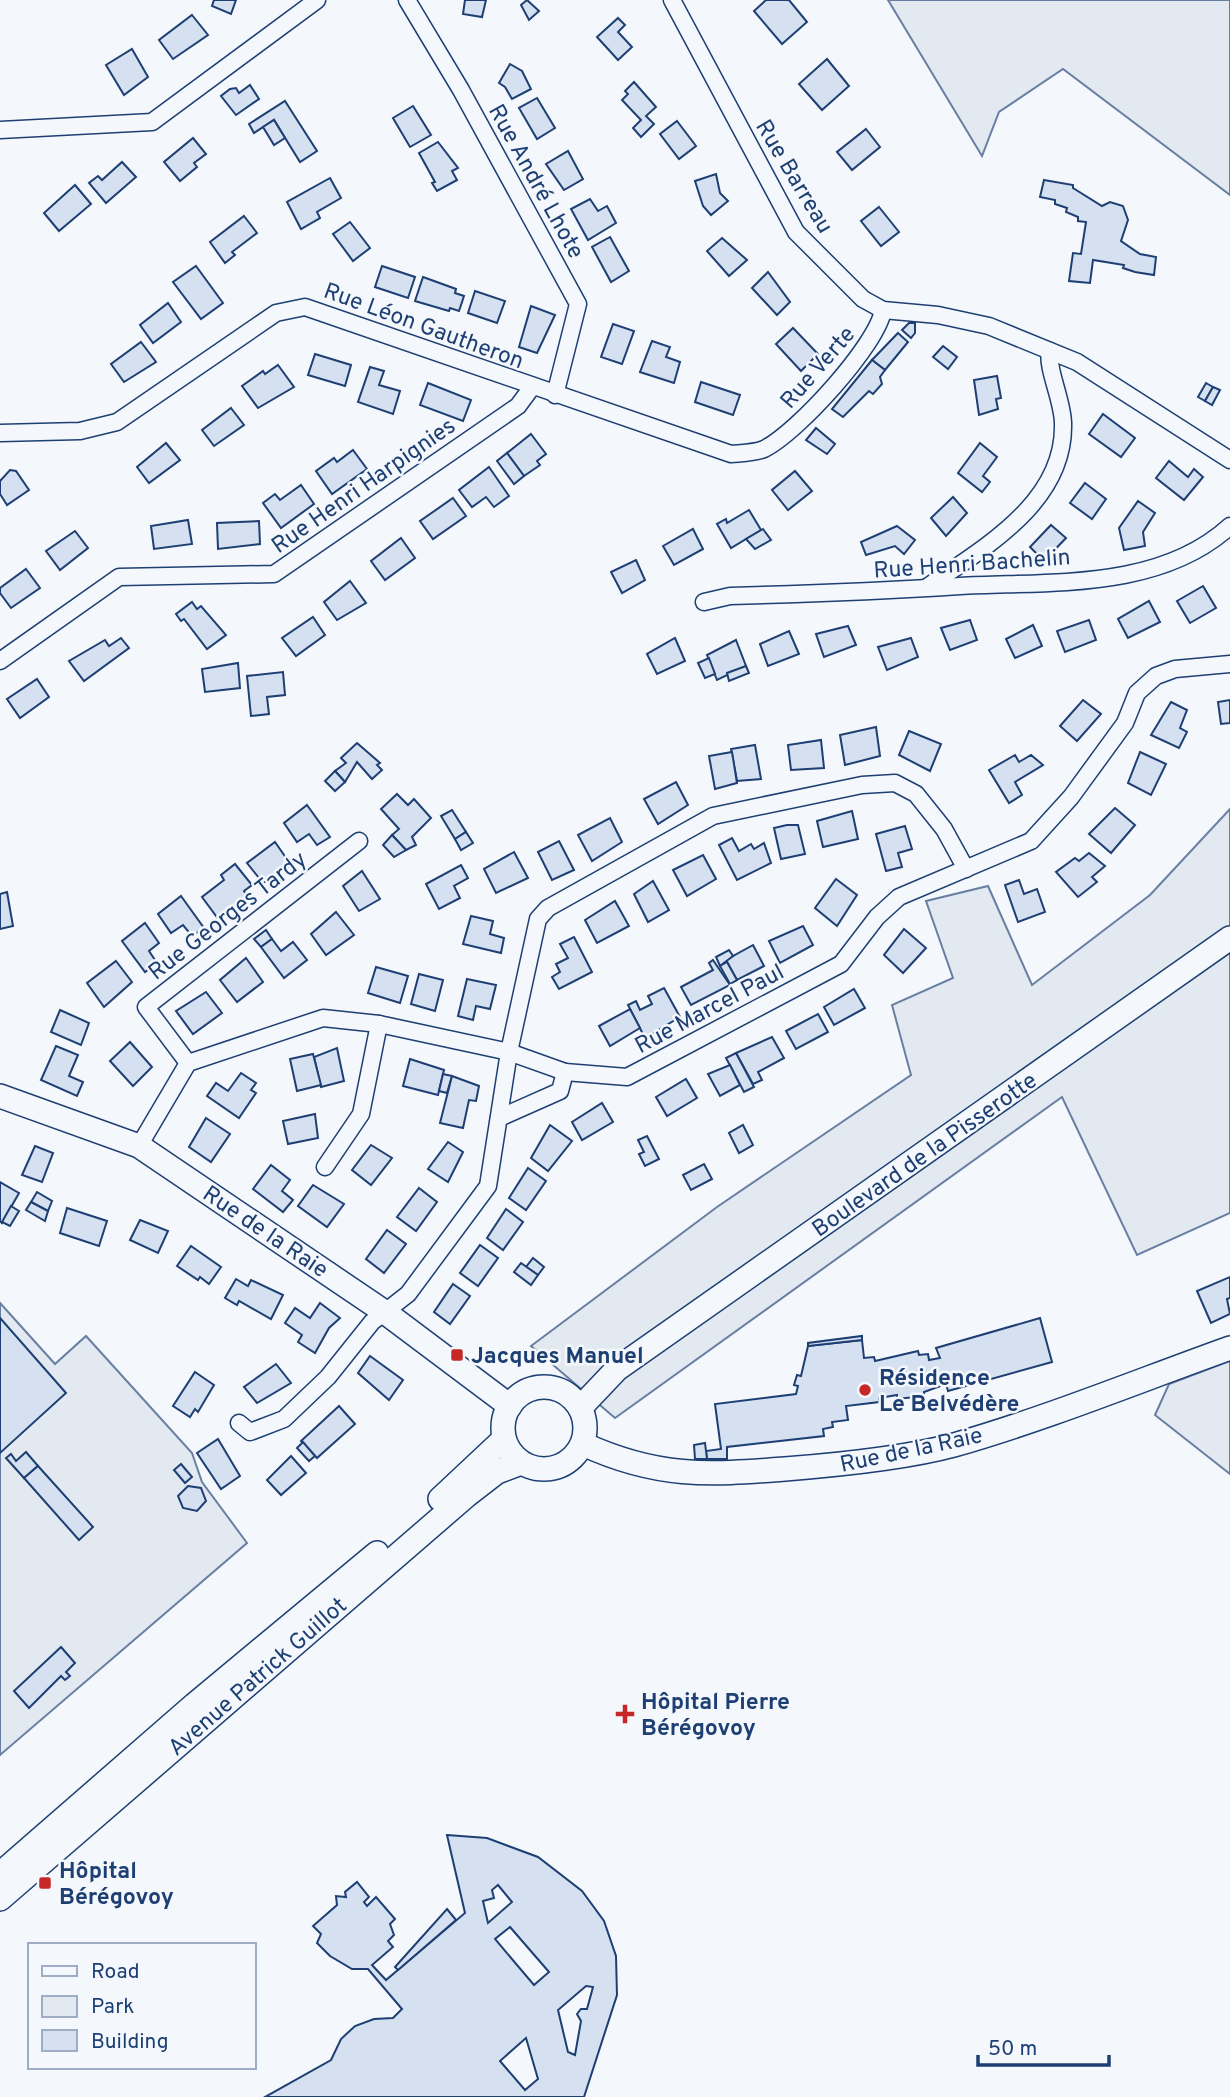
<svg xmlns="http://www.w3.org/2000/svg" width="1230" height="2097" font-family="Overpass,sans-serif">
<rect width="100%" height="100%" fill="#f4f7fb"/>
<g fill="#e3e9f0" stroke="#687fa3" stroke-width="2">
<path d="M888,0H1230V195L1063,69L999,112L982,156Z"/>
<path d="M1230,809V1213L1137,1255L1062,1097L615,1418L531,1346L717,1207L911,1075L892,1005L953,978L926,901L988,886L1032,985L1150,895Z"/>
<path d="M0,1303L55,1364L86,1336L192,1453L202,1482L247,1543L0,1755Z"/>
<path d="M1230,1361V1474L1155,1415L1169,1384Z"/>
</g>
<g fill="#d5e0f0" stroke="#1d3f73" stroke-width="2" fill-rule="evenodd">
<path d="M214,0H236L231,14L212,6Z"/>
<path d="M465,0H486L482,17L463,14Z"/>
<path d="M527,0L539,11L529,20L521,5Z"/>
<path d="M766,0H789L807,22L782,44L754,11Z"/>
<path d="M192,15L208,35L173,59L159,40Z"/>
<path d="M618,18L625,25L618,32L632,47L618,60L597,37Z"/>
<path d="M132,49L148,77L124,95L106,65Z"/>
<path d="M827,59L849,86L822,110L799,84Z"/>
<path d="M510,64L522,71L531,89L512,99L505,87L499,83Z"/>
<path d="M634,82L656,107L646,116L654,124L641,137L633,128L641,120L622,100L628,94L625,91Z"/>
<path d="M250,85L259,99L236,115L221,96L230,89L236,88L239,93Z"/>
<path d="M537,98L555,128L537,139L519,108Z"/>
<path d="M285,101L317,151L300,162L274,120L254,133L249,124Z"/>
<path d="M413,106L431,135L410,147L393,118Z"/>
<path d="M274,120L285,138L274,145L263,127Z"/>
<path d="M677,121L696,146L679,159L660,134Z"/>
<path d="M866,129L880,147L852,170L837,152Z"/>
<path d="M193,138L206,154L194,163L197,167L180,181L164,162Z"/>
<path d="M438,142L458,168L452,171L457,180L437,191L432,183L435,182L419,153Z"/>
<path d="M568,151L583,179L564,190L546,164Z"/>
<path d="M122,162L136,177L106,203L89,183L98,176L102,180Z"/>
<path d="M716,174L720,193L728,201L711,215L703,206L695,181Z"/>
<path d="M330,178L341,198L317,212L320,218L301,229L287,202Z"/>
<path d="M1044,180L1073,185V188L1102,206L1110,202L1123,206L1128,220L1121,241L1140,254L1156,257L1154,275L1135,272L1123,268L1124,265L1093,260L1090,283L1069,281L1073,253L1081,254L1086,222L1078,221V217L1066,212L1067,208L1055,204V200L1040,197Z"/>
<path d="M75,185L91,204L59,231L44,213Z"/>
<path d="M590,199L598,211L607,206L616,223L588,240L571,209Z"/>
<path d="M879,207L899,232L881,246L861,221Z"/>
<path d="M244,216L257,233L232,252L235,255L225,263L210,242Z"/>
<path d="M350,222L370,248L353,261L333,234Z"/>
<path d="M610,237L629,271L611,282L592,247Z"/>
<path d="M722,238L747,260L729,276L707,251Z"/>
<path d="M196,266L223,303L201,319L173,282Z"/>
<path d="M382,266L415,277L408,298L375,287Z"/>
<path d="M768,272L790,302L777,315L752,288Z"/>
<path d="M423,277L456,289L455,293L464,296L459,311L450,308L449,311L415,301Z"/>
<path d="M475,291L505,301L497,323L468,313Z"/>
<path d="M168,303L181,322L153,343L140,325Z"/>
<path d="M531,306L555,315L537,353L519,347Z"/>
<path d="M909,323H915V333L911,338L902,330Z"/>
<path d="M613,324L634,331L622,364L601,357Z"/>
<path d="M793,328L818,354L801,371L776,344Z"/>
<path d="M898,333L908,342L885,370L872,360Z"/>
<path d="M652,341L670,347L666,357L680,362L674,383L640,372Z"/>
<path d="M141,342L156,362L124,382L111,364Z"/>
<path d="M943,346L957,357L948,369L933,357Z"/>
<path d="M315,354L351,365L345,386L308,375Z"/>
<path d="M872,360L885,370L880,377L882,384L873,394L869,391L843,417L832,409Z"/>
<path d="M278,365L294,387L258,408L242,386L263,371L265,374Z"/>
<path d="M370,367L384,371L379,385L400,391L393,414L358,402Z"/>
<path d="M997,376L1001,398L996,399L998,409L979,415L974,380Z"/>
<path d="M701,382L740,395L733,415L695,402Z"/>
<path d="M428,383L471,400L463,421L420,405Z"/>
<path d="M1206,383L1213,387L1205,401L1198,397Z"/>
<path d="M1213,387L1220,390L1212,405L1205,401Z"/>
<path d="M231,408L244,425L214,446L202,430Z"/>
<path d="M1103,414L1135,438L1121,457L1089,434Z"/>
<path d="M816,428L835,444L827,454L806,440Z"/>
<path d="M531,434L546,454L537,461L540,465L524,476L507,453Z"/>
<path d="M166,443L180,460L149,483L137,467Z"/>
<path d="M980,443L997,457L983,476L990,482L982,492L958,473Z"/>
<path d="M353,450L367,469L332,494L316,471L334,458L337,462Z"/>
<path d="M507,453L524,476L514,484L497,461Z"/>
<path d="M1169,461L1188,477L1194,469L1203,477L1184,500L1156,478Z"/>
<path d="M489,467L509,496L494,507L486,497L472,507L459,490Z"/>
<path d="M10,470L16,471L29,490L7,505L0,494V481Z"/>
<path d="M795,471L812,491L788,510L772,490Z"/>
<path d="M1085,483L1106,499L1092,519L1070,503Z"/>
<path d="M301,485L314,504L281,528L263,503L275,494L280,500Z"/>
<path d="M953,497L967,513L946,536L931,518Z"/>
<path d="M453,498L466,516L433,539L420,521Z"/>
<path d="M1138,501L1155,513L1143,532L1145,546L1124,550L1119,528Z"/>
<path d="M749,510L761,530L731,548L717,524L726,519L727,523Z"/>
<path d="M188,520L192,544L154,549L151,526Z"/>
<path d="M259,521L260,544L218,549L217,523Z"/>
<path d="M1051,525L1066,538L1044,561L1030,547Z"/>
<path d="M897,526L915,540L904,554L895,546L866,555L861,542Z"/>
<path d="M693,529L703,549L674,565L663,546Z"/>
<path d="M763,529L771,540L755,549L746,539Z"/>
<path d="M75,531L88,548L60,570L46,551Z"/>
<path d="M401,538L415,558L385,580L371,561Z"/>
<path d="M636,560L645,580L622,593L611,572Z"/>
<path d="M26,569L40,588L11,608L0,593V588Z"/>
<path d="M350,581L366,603L337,620L324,602Z"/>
<path d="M1203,586L1216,608L1190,623L1177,601Z"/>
<path d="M1149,601L1160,622L1128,638L1118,619Z"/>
<path d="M192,602L197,609L201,606L226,635L207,649L184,619L181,621L176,614Z"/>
<path d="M313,617L325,635L296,656L282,638Z"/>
<path d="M970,620L977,640L950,650L941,628Z"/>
<path d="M1089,620L1096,640L1065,652L1057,631Z"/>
<path d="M1033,625L1042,646L1015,658L1006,639Z"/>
<path d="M848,626L856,645L824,657L816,634Z"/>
<path d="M789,631L799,654L768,666L760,644Z"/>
<path d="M121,638L129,648L84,681L69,661L105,640L109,646Z"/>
<path d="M675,638L685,661L657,674L647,654Z"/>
<path d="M911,638L918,657L887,670L878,647Z"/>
<path d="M736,640L746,666L717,680L707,655Z"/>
<path d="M709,658L715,674L705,678L698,663Z"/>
<path d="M238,663L240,688L205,692L202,669Z"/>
<path d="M746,666L749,673L729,681L727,673Z"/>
<path d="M283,672L285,695L267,697L269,714L251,716L247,676Z"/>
<path d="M37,679L49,697L20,718L7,699Z"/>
<path d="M1083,700L1101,714L1077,741L1060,726Z"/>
<path d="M1230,700V723L1221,724L1218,702Z"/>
<path d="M1171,702L1187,710L1180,728L1187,732L1179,748L1151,735Z"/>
<path d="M876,727L880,756L845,765L840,735Z"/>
<path d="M909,731L941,744L930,771L899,755Z"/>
<path d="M821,740L824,768L791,770L788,745Z"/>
<path d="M357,743L380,763L377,765L382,770L372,779L357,762L345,782L335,771L346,763L341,758Z"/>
<path d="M755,745L761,779L737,781L731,749Z"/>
<path d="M732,752L737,783L715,789L709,756Z"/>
<path d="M1140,752L1166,764L1151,795L1128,783Z"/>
<path d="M1015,755L1019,762L1031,755L1043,765L1015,782L1022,795L1009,803L989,770Z"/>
<path d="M335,771L345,782L335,791L325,781Z"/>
<path d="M676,782L688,805L658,824L644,799Z"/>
<path d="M397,794L408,805L414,799L431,818L412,837L416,845L406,850L392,835L399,829L381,809Z"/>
<path d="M307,805L330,837L317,845L309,834L297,842L284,823Z"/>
<path d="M1115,808L1135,825L1111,853L1089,834Z"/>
<path d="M452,810L466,832L455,839L441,816Z"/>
<path d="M852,811L858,839L823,847L817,821Z"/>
<path d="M610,818L622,842L592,861L578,835Z"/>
<path d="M787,825H798L805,854L781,859L774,828Z"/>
<path d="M905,826L912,849L898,853L902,867L886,871L876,834Z"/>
<path d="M466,832L473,843L461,850L455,839Z"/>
<path d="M392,835L406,850L394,857L383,845Z"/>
<path d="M732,838L739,851L751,844L754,849L764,843L771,863L737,880L719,845Z"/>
<path d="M559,841L574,870L552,880L538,852Z"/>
<path d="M275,842L291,865L263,883L247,863Z"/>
<path d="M514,852L528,878L496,893L484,869Z"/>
<path d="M1089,853L1105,866L1092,877L1097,882L1078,897L1056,872L1075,858L1079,861Z"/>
<path d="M703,855L716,879L687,896L673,870Z"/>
<path d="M235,864L252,885L244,891L247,896L219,920L202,897L224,880L221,875Z"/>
<path d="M461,865L468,878L454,886L460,898L439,909L426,884Z"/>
<path d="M362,871L380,899L359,911L343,886Z"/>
<path d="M836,879L857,895L837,926L815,908Z"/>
<path d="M1019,880L1024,894L1037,889L1045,912L1018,922L1005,885Z"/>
<path d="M653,881L669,910L648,922L634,894Z"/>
<path d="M7,892L13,926L0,929V894Z"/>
<path d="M181,896L204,928L192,936L183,925L171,933L158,914Z"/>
<path d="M615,901L629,926L597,943L585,920Z"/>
<path d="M336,912L354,935L326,955L311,934Z"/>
<path d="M471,916L493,921L490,934L504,938L501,953L463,944Z"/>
<path d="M145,923L159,943L149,951L157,963L145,972L122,941Z"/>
<path d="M803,926L813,945L780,963L769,941Z"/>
<path d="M904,929L926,948L903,973L884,955Z"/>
<path d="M266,930L272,939L261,947L254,939Z"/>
<path d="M574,937L592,972L559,989L552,977L560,972L556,964L568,958L560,944Z"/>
<path d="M272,939L281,951L293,942L307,960L284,978L261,947Z"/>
<path d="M753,945L764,966L737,980L726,960Z"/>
<path d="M729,950L733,956L720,966L716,957Z"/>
<path d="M246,958L263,982L237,1002L220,980Z"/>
<path d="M713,960L730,985L691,1005L681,987L713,970L709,963Z"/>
<path d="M116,961L132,982L104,1007L87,983Z"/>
<path d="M727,962L737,980L730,984L720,966Z"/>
<path d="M376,967L408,976L400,1003L368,993Z"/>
<path d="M419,974L443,980L435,1011L411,1004Z"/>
<path d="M467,979L496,985L490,1009L476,1006L473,1020L458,1016Z"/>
<path d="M664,988L680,1017L645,1038L628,1005L636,1001L640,1010L652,1004L648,996Z"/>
<path d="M854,989L865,1008L834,1025L824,1007Z"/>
<path d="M206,992L222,1013L193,1034L176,1011Z"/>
<path d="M630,1009L640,1028L610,1046L599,1026Z"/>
<path d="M60,1010L89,1023L81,1045L51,1032Z"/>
<path d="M818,1014L828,1032L796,1049L786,1031Z"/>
<path d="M772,1037L784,1058L758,1072L762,1080L753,1084L736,1053Z"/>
<path d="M130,1042L152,1067L133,1086L110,1061Z"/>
<path d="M56,1046L78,1055L69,1076L83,1082L77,1096L41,1080Z"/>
<path d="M337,1048L344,1081L321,1087L314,1057Z"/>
<path d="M736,1053L754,1087L744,1092L726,1058Z"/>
<path d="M313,1054L321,1085L297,1091L290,1059Z"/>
<path d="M410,1059L444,1070L438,1095L403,1086Z"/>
<path d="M730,1065L740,1085L720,1096L708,1074Z"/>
<path d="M241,1073L256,1083L251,1090L256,1093L239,1118L207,1096L216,1083L228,1091Z"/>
<path d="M443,1074L452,1076L447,1093L439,1091Z"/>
<path d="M452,1076L479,1086L476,1101L469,1100L463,1128L440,1123Z"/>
<path d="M686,1079L697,1098L667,1116L656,1097Z"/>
<path d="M602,1103L613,1122L582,1140L572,1122Z"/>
<path d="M315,1114L318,1138L288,1144L283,1121Z"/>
<path d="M206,1118L230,1134L211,1162L189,1147Z"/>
<path d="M550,1125L572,1141L548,1171L531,1158Z"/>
<path d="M743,1125L753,1145L739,1153L729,1133Z"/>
<path d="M647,1136L659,1159L645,1166L639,1154L644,1152L638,1140Z"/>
<path d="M448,1142L463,1152L448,1182L428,1169Z"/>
<path d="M371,1145L392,1158L371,1185L352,1170Z"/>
<path d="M35,1146L53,1153L42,1182L22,1175Z"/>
<path d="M704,1164L712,1179L691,1190L683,1175Z"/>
<path d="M271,1165L290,1180L282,1191L293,1200L283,1212L253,1189Z"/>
<path d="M528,1168L546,1181L526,1210L509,1198Z"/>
<path d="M0,1182L19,1193L2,1223L0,1221Z"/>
<path d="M313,1185L344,1204L327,1227L298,1206Z"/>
<path d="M419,1188L437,1202L416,1231L397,1217Z"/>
<path d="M37,1192L52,1201L48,1211L31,1202Z"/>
<path d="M31,1202L48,1211L45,1221L26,1210Z"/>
<path d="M11,1206L19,1211L10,1226L2,1222Z"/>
<path d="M67,1208L107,1221L99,1246L60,1233Z"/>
<path d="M506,1209L523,1222L503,1250L487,1238Z"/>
<path d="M140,1220L168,1231L158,1253L130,1240Z"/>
<path d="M387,1230L406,1244L384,1273L366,1259Z"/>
<path d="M480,1245L498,1258L478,1286L460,1273Z"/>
<path d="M191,1246L221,1267L209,1284L200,1277L198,1280L177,1266Z"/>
<path d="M533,1258L544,1267L538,1275L526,1267Z"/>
<path d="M521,1263L538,1275L531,1285L514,1272Z"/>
<path d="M1230,1277V1298L1227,1299L1230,1314L1211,1323L1197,1291Z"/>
<path d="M236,1279L248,1286L251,1280L283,1295L271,1319L239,1301L237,1305L225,1298Z"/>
<path d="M453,1284L470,1296L450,1324L434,1312Z"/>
<path d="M320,1303L340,1318L329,1328L315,1353L298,1342L302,1335L285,1323L295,1308L310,1318Z"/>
<path d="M0,1318L66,1393L0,1453Z"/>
<path d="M1040,1318L1052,1362L948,1391L946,1384L924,1392V1396L897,1399V1395L879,1398V1402L846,1406L848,1420L832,1422L833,1427L823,1429L824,1436L727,1447V1459H707L706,1451L721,1449L715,1404L796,1394L798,1386L794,1385L797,1375L801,1376L808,1346L862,1340L864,1358L874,1357L875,1361L918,1351L919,1355L928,1354L929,1360L940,1358L936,1348Z"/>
<path d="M862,1336V1340L808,1346V1343Z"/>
<path d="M370,1356L403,1380L389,1400L358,1373Z"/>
<path d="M276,1364L291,1383L257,1403L244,1387Z"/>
<path d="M195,1372L214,1385L198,1412L195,1409L190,1417L173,1406Z"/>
<path d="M339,1406L355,1424L317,1458L301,1441Z"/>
<path d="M218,1439L240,1476L221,1489L197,1453Z"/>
<path d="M303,1442L315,1456L309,1461L297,1448Z"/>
<path d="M705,1443L707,1459H695L694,1445Z"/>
<path d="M26,1452L38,1466L24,1478L6,1458L11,1454L16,1461Z"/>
<path d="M291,1456L306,1473L281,1495L267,1480Z"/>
<path d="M181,1464L192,1477L185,1483L174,1470Z"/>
<path d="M38,1466L93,1527L79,1540L24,1478Z"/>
<path d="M188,1486L201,1488L206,1501L197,1511L183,1508L178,1496Z"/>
<path d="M61,1647L75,1663L66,1672L70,1676L65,1680L61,1676L29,1708L14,1691Z"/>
<path d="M447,1835L487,1838L538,1857L582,1891L604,1921L616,1956L617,1995L584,2097H265L331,2060L341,2039L355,2026L374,2019L393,2018L402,2009L368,1969H352L330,1956L317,1943L321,1934L313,1926L337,1905L336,1896L346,1897L345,1892L357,1882L369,1897L364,1902L367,1906L376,1897L395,1919L390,1924L394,1935L388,1941L393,1947L372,1965L386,1980L465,1913ZM498,1885L512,1902L488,1923L483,1901L494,1898L492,1890ZM510,1927L549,1972L534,1985L495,1939ZM586,1986L593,1987L587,2009H581L577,2014L581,2021L575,2055L568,2052L558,2010ZM526,2038L538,2079L525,2090L500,2061Z"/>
<path d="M447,1909L456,1920L398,1970L395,1967Z"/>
</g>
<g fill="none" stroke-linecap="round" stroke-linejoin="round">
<defs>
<g id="street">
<path d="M407,0L461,90L578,304L555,395"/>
<path d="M672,0L796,232L863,299L883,310L938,315L989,326L1077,362L1230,460"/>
<path d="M0,130L152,122L317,0"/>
<path d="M0,433L80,431L117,422L276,313L305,307L731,454C741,453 755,453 764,449C797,433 878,344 883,310"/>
<path d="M927,587C983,548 1065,503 1063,424C1063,400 1046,368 1050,351"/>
<path d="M704,602L730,596C807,594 883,591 960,586C1050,581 1159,591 1230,526"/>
<path d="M0,661L119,577L274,574L518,406L532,387"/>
<path d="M188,1063L146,1007L359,841"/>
<path d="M499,1118L560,1091L565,1072"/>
<path d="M139,1146L188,1063L323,1018L379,1024L509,1052L565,1072L627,1077L841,964L877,917L899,897L1031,841L1071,797L1125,723L1137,693L1156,676L1175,669L1230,664"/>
<path d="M325,1167L361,1114L379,1024"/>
<path d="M239,1423L250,1432L284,1419L328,1377L372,1322L408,1294L488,1186L509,1052L538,919L548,908L713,816L862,785L895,783L916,794L944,829L966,869"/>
</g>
<g id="secondary">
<path d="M0,1096L139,1146L386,1313L510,1406"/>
<circle cx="544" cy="1428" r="41"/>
<path d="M580,1408L617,1369L1230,938"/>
<path d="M583,1444C657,1478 707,1475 785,1469C836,1465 906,1458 954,1445C1048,1418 1138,1381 1230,1348"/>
<path d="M440,1499L504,1439"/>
<path d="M0,1874L194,1705L377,1553"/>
<path d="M0,1899L466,1496L497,1472L521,1463"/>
</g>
</defs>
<use href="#street" stroke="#1d3f73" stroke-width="19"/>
<use href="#secondary" stroke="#1d3f73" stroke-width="26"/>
<use href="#street" stroke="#f4f7fb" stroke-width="16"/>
<use href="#secondary" stroke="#f4f7fb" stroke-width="23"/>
</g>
<g fill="#c62828" stroke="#f4f7fb" stroke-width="2.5">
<rect x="450" y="1348" width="14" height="14" rx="3.5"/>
<circle cx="865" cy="1390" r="7"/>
<path d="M621.5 1703.5h7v7h7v7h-7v7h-7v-7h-7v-7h7z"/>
<rect x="38" y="1876" width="14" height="14" rx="3.5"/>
</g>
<g text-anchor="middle" stroke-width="5" stroke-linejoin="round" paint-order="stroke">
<g font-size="23" fill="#1d3f73" stroke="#f4f7fb">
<text transform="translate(795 176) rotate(59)" y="8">Rue Barreau</text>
<text transform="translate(537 181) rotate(61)" y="8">Rue André Lhote</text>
<text transform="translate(424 325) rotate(20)" y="8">Rue Léon Gautheron</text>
<text transform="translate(817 367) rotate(-49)" y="8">Rue Verte</text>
<text transform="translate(363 485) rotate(-35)" y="8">Rue Henri Harpignies</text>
<text transform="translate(972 563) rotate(-4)" y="8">Rue Henri Bachelin</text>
<text transform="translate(227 915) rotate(-38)" y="8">Rue Georges Tardy</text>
<text transform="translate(709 1008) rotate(-28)" y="8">Rue Marcel Paul</text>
<text transform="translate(924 1154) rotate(-35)" y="8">Boulevard de la Pisserotte</text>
<text transform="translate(266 1231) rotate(34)" y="8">Rue de la Raie</text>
<text transform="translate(911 1449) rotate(-12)" y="8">Rue de la Raie</text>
<text transform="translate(257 1676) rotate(-41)" y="8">Avenue Patrick Guillot</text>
</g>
<g font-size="23" font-weight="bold" fill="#1d3f73" stroke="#f4f7fb" text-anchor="start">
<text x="471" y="1363">Jacques Manuel</text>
<text x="879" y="1385">Résidence<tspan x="879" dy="26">Le Belvédère</tspan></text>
<text x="641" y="1709">Hôpital Pierre<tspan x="641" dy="26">Bérégovoy</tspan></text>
<text x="59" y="1878">Hôpital<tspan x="59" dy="26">Bérégovoy</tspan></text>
</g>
</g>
<rect x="28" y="1943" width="228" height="126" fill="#f4f7fb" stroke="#9eadc5" stroke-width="2"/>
<rect x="42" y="1966" width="35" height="10" fill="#f4f7fb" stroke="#9eadc5" stroke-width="2"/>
<text x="91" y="1978" font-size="21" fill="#1d3f73">Road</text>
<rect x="42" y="1996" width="35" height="21" fill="#e3e9f0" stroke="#9eadc5" stroke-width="2"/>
<text x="91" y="2013" font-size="21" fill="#1d3f73">Park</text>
<rect x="42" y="2030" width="35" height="21" fill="#d5e0f0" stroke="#9eadc5" stroke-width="2"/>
<text x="91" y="2048" font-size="21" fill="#1d3f73">Building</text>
<path d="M978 2055v10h131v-10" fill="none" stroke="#1d3f73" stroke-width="3.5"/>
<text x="988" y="2055" font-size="21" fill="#1d3f73" stroke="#f4f7fb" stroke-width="5" paint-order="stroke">50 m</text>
</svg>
